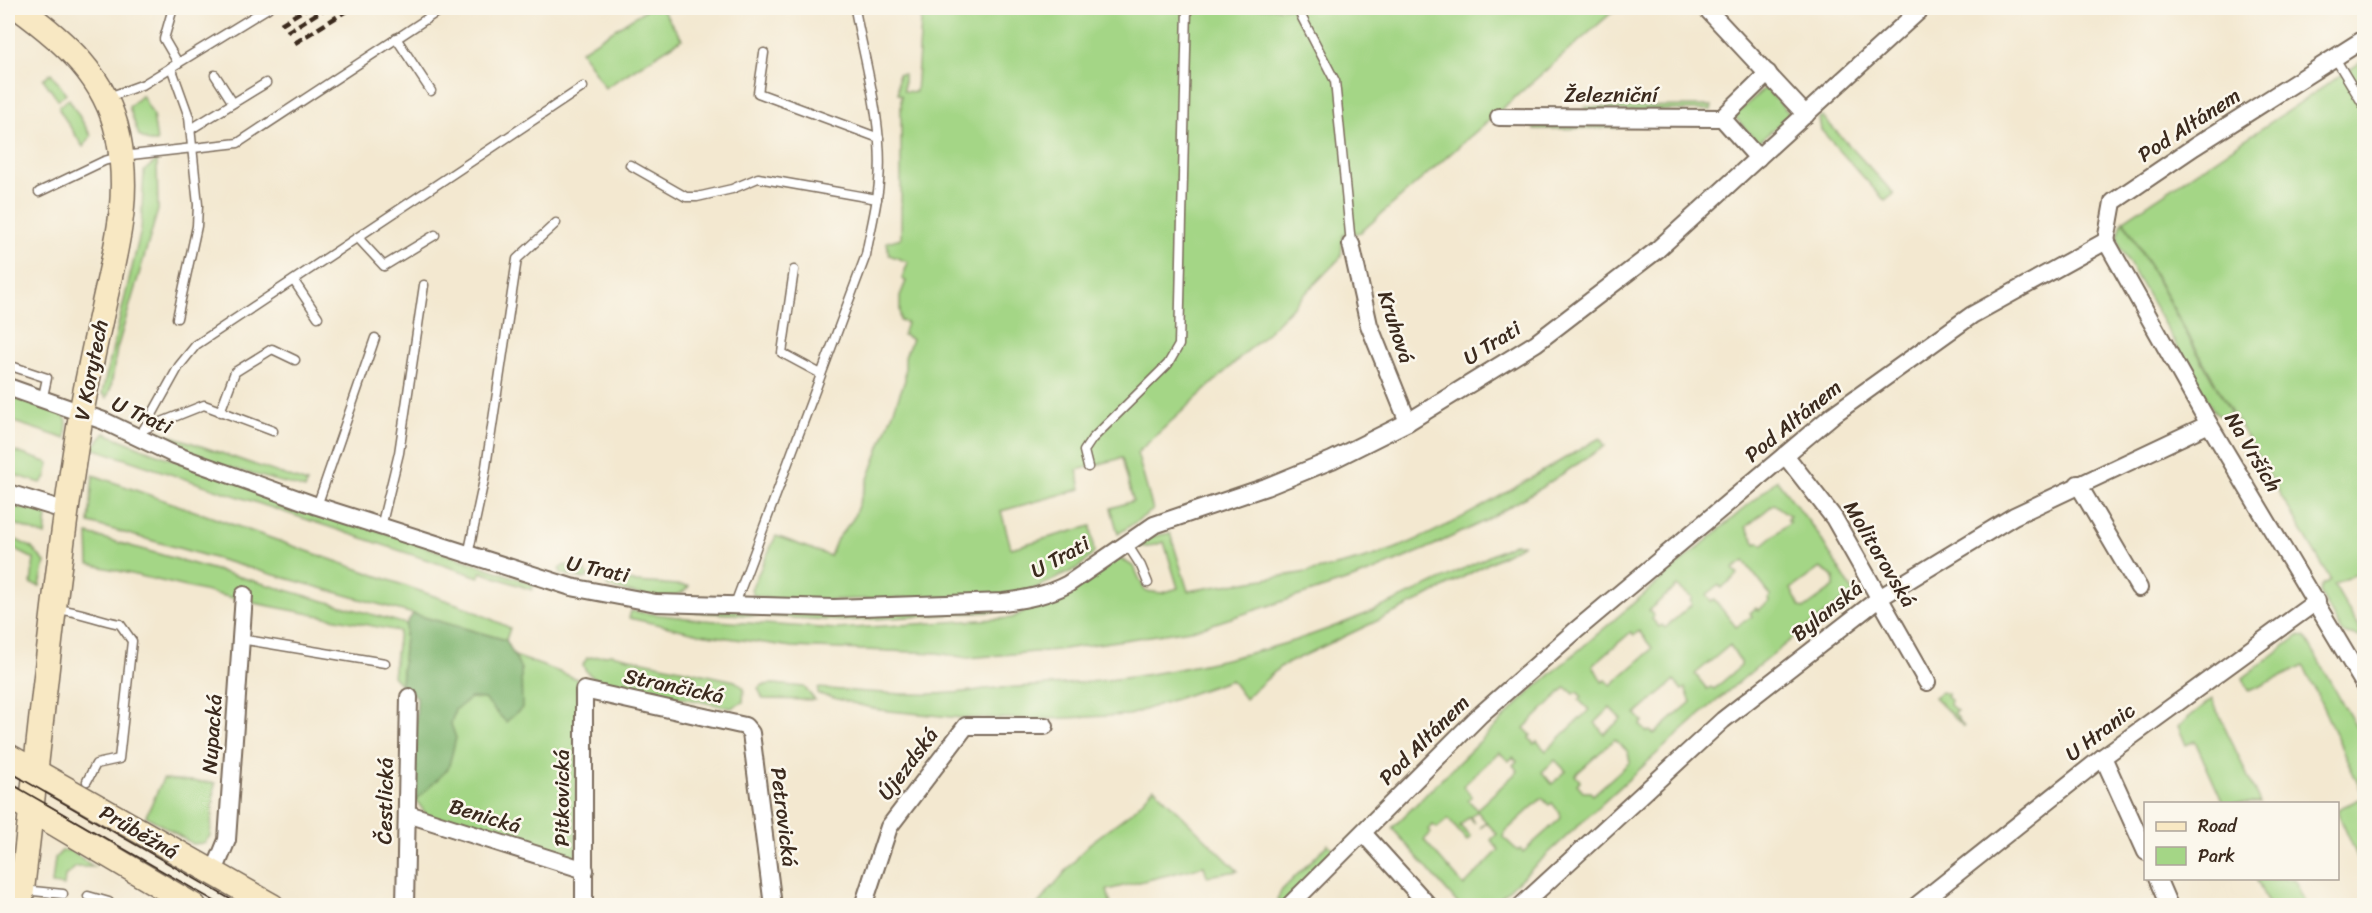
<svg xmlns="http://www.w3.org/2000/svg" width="2372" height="913" font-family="Sriracha,sans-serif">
<rect width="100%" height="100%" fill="#fbf7ec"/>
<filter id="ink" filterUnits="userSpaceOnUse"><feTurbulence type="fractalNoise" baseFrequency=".0167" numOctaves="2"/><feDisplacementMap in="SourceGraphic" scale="12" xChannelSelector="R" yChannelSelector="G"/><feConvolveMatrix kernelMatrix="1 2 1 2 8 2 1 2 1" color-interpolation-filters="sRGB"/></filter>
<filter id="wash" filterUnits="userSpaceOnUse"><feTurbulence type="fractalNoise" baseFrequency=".008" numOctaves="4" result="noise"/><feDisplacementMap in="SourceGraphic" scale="24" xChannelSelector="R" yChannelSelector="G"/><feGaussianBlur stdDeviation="1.35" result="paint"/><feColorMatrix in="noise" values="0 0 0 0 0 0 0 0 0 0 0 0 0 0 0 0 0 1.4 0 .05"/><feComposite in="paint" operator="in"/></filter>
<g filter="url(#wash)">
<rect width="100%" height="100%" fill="#f3e8d0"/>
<g fill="#a4d686" stroke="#708052" stroke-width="1.5" fill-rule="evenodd">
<path d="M648,8H661L682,39L605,88L581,51Z"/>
<path d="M922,8H1617L1361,232L1343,235L1341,257L1268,332L1137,453L1153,510L1118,534L1111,508L1133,501L1122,458L1077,470L1081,489L1001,511L1011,548L1091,526L1094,553L1078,568L1032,590L996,596L778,601L753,595L751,589L776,536L830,556L837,539L853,519L905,380V357L912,339L903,335L907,323L900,320V296L906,281L902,279L908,262L889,255L887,242L901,238V95L898,94V74H904V91L916,92Z"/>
<path d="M2364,60V569L2334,585L2363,635L2359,637L2343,633L2320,593L2322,585L2331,580L2235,418L2124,220Z"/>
<path d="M51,73L66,94L58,100L43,79Z"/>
<path d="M1765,88L1790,114L1758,143L1734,116Z"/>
<path d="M142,95L153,115L157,142H150L139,136L129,107Z"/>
<path d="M69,99L91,136L83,147L60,111L59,106Z"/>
<path d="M1712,106L1711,110L1585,111V107Z"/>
<path d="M1822,116L1884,183L1894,194L1885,201L1821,130L1819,118Z"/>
<path d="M1534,125H1618V128L1534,129Z"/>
<path d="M157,160L158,210L117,349L111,387L107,398L102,393L141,230L144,171Z"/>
<path d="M2123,220L2231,413L2221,417L2215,413L2120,247L2118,236Z"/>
<path d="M8,396L62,413L67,421L66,439L8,420Z"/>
<path d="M158,431L307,483L305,489C255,473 202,465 157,437Z"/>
<path d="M105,433L151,452L534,584L532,590L481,572L479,577L92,448Z"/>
<path d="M1600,438L1605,446L1533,493L1485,521L1426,549L1361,576L1197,629L1057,650L968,658L937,653L792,647L700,634L629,618L631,611L702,620L837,629L1012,618L1041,602L1077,589L1120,558L1134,567L1145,591L1162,593L1178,588L1164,542L1148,547L1139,546L1153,536L1170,533L1188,591C1256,579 1329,573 1394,549C1463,523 1535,474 1600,438Z"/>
<path d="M8,449L49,463L46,477L41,483L8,473Z"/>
<path d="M93,475L465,607L510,628L506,640L89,523Z"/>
<path d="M1777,480L1818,534L1854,593C1724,684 1609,799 1492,905H1459L1392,828L1530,692ZM1774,504L1790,516L1787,519L1790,522L1762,545L1759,542L1756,544L1746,527ZM1744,561L1771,596L1768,599L1770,601L1758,610L1756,608L1750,613L1752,616L1736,627L1714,599L1711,601L1706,595L1719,585L1721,588L1738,575L1733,569ZM1820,568L1834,577V587L1805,608L1800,607L1791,589ZM1677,586L1692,598L1690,601L1692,604L1665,628L1662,625L1659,627L1652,619L1654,616L1649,610ZM1639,631L1652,648L1649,652L1611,685L1606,680L1602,682L1593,665L1631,632L1634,635ZM1730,645L1741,662V666L1714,689L1711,687L1707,689L1695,674ZM1674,681L1682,690L1685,688L1691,702L1654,734L1650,731L1647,732L1640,725L1643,722L1636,714ZM1566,687L1574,694L1577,692L1582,697L1579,700L1589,710L1546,751L1537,741L1534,744L1529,738L1531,735L1524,728ZM1610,708L1621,719L1604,734L1595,723ZM1615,739L1628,752L1630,762L1593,795L1590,792H1584L1577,784L1580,781L1575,775ZM1499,752L1509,761L1513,757L1517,761L1513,765L1518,771L1477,809L1468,800L1472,796L1463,786ZM1555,760L1566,771L1552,784L1542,772ZM1542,798L1549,805L1552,803L1560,813L1561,818L1523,852L1520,849L1518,851L1503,837L1505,832ZM1477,811L1486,822L1480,828L1487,823L1497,834L1491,840L1499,850L1464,886L1424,840L1431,833L1428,830L1433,825L1437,828L1448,819L1467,841L1471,837L1460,826L1469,817L1475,823L1470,817Z"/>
<path d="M8,507L38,509L47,515L45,536L8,521Z"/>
<path d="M88,534L406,624L401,685L393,676L399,631L254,603L89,564Z"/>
<path d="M8,536L31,547L45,562L40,586L31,584L34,559L8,546Z"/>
<path d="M1514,544H1524L1419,601L1280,667L1245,699L1231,680L1129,715L1044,719L962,718L879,710L818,694V688C868,692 936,699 984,689C1028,686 1072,685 1116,679C1164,673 1212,663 1258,651C1348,628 1431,584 1514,544Z"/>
<path d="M565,565L584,570L589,577L584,579L561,573L559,569Z"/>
<path d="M610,580L689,586C675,607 627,592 607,586Z"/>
<path d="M1035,602L1020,610L844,621L681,611Z"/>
<path d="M421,625C473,643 526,658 577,679L576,856L568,857L428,817L413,796Z"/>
<path d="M2298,636L2305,637L2364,741V797L2304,666L2249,691L2243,678Z"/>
<path d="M611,654L735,681L744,688L743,702L731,708L606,682C596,679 587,676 583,665L587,658Z"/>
<path d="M774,684L804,687L815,700L763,699L758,688L763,685Z"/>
<path d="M1941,692L1948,694L1946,697L1951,700L1950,705L1957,711L1954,712L1964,727L1934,697Z"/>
<path d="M2212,699L2260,803H2223L2195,741L2186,745L2178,726Z"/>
<path d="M163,779L215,783L210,836L204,843L193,844L146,816Z"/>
<path d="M1154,788L1238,871L1207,876L1204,866L1107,890L1111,905H1037L1089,844L1134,810Z"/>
<path d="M2364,797V872L2338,813V809Z"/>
<path d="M1328,844L1335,851L1283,904L1277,899L1282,890Z"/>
<path d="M70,850L94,867H76L65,876L64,886L52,884L55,858L62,851Z"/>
<path d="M2256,879H2294L2306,905H2269Z"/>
</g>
<path fill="#83b773" stroke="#5f7048" stroke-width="1.5" d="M413,614L506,640L521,669L522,708L506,722L484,699L471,698L455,710L451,724L456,738L448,769L415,801L413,796L417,697L401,685L406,624Z"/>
</g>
<g filter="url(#ink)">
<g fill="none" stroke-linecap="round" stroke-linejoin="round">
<defs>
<g id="lane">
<path d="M173,8L164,39L178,63"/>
<path d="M1297,8L1335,81L1351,244"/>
<path d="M396,38L431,91"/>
<path d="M764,53L758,93L879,138"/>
<path d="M2335,58L2364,106"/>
<path d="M171,67L189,117L198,205L197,226L177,318"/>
<path d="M215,75L233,103"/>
<path d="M106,98L144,84L268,8"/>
<path d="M191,129L266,83"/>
<path d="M630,165L686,197H697L732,189L758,178L877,199"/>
<path d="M39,192L104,161L122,156L238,143L443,8"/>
<path d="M359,239L384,266L435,235"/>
<path d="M794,270L782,353L821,374"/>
<path d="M294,281L318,317"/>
<path d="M8,365L47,378L42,401"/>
<path d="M220,412L235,372L272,349L295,360"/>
<path d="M144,429L204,405L273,431"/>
<path d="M139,438L179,366L196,345L583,87"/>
<path d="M1088,467L1084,451L1092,439L1168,364L1179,345L1187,8"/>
<path d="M317,506L375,338"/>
<path d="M381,527L399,453L424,285"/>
<path d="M1127,544L1141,566L1148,583"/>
<path d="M468,555L484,480L517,259L556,223"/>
<path d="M735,604L866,255C870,231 877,207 879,182C884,125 865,64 855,9"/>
<path d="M56,609C79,611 98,620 120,624L132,641L119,759L96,764L87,781"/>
<path d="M240,639L385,663"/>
<path d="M23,890L63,894"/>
<path d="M88,896L109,902L110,906"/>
</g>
<g id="street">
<path d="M1706,8L1806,115"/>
<path d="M1499,117L1722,118"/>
<path d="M1758,158L1722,118L1768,73"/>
<path d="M2106,241L2209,424L2364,684"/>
<path d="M1351,244L1369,325L1408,422"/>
<path d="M8,387L104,421L175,455L317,506L571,587L656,603L834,608L1003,602C1027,599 1047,595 1068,584L1154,525L1266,487L1332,460L1408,422L1536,343L1657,250L1922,8"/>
<path d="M1785,455L1834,518L1927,682"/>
<path d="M2078,484L2139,588"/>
<path d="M8,493L67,511"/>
<path d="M2103,757L2146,852"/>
<path d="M408,814L585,870"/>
<path d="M1363,833L1429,906"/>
<path d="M213,874L227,840L244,595"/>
<path d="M2157,878L2169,906"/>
<path d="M405,906L409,697"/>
<path d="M584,906V690L745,726L751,733L773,906"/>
<path d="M863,906L889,827L966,726H1045"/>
<path d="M1289,906L1480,715L1574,632L1834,414L1972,315L2106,241L2113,202L2194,147L2364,39"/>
<path d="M1521,906L1723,720L1881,597L2014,516L2209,424"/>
<path d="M1916,906L2103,757L2317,601"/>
</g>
<g id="secondary">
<path d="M19,8C64,41 106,77 118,135C131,199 116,247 103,308C95,344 87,380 81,415C54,577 40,742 20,906"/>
<path d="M8,756L272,906"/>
<path d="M8,796L194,906"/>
</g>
</defs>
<use href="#lane" stroke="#7b6c5c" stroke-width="11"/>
<use href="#street" stroke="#7b6c5c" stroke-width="20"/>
<use href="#secondary" stroke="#7b6c5c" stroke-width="27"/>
<use href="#lane" stroke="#fff" stroke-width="8"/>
<use href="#street" stroke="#fff" stroke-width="16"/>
<use href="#secondary" stroke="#f8e8c3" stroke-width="24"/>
<g stroke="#3b2a1e" stroke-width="1.5">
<path d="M8,771L242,906"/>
<path d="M8,782L223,906"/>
</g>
<g stroke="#3b2a1e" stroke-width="4.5" stroke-dasharray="9 4.5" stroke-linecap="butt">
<path d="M281,24L307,8"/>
<path d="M287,32L326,8"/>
<path d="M295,43L351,8"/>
</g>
</g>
</g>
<g text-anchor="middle" stroke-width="5" stroke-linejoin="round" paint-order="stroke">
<g font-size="21" fill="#3b2a1e" stroke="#fbf7ec">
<text x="1611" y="102">Železniční</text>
<text transform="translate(2189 125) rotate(-33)" y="7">Pod Altánem</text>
<text transform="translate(1396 327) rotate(72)" y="7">Kruhová</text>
<text transform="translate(1492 343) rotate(-32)" y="7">U Trati</text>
<text transform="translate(91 370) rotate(-79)" y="7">V Korytech</text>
<text transform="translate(142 415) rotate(24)" y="7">U Trati</text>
<text transform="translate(1793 421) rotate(-39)" y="7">Pod Altánem</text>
<text transform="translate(2253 452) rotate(59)" y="7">Na Vrších</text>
<text transform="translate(1880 554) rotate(59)" y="7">Molitorovská</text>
<text transform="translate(1060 557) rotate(-29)" y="7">U Trati</text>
<text transform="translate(598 569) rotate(12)" y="7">U Trati</text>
<text transform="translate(1827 611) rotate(-38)" y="7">Bylanská</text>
<text transform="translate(674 686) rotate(12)" y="7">Strančická</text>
<text transform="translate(2100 732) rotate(-37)" y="7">U Hranic</text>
<text transform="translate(212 734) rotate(-86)" y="7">Nupacká</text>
<text transform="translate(1424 740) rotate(-45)" y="7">Pod Altánem</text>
<text transform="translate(908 764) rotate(-53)" y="7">Újezdská</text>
<text transform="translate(562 798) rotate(-90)" y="7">Pitkovická</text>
<text transform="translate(385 801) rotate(-89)" y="7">Čestlická</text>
<text transform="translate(485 816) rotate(17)" y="7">Benická</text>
<text transform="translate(784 817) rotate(83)" y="7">Petrovická</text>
<text transform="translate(139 832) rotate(30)" y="7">Průběžná</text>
</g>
</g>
<rect width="2372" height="913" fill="none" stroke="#fbf7ec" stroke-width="30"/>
<rect x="2144" y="802" width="195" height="78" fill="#fbf7ec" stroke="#aea59a" stroke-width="1.5"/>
<rect x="2156" y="822" width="30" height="9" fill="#f8e8c3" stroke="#aea59a" stroke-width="1.5"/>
<text x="2198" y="832" font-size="18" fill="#3b2a1e">Road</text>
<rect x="2156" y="847" width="30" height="18" fill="#a4d686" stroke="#aea59a" stroke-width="1.5"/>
<text x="2198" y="862" font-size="18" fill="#3b2a1e">Park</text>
</svg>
